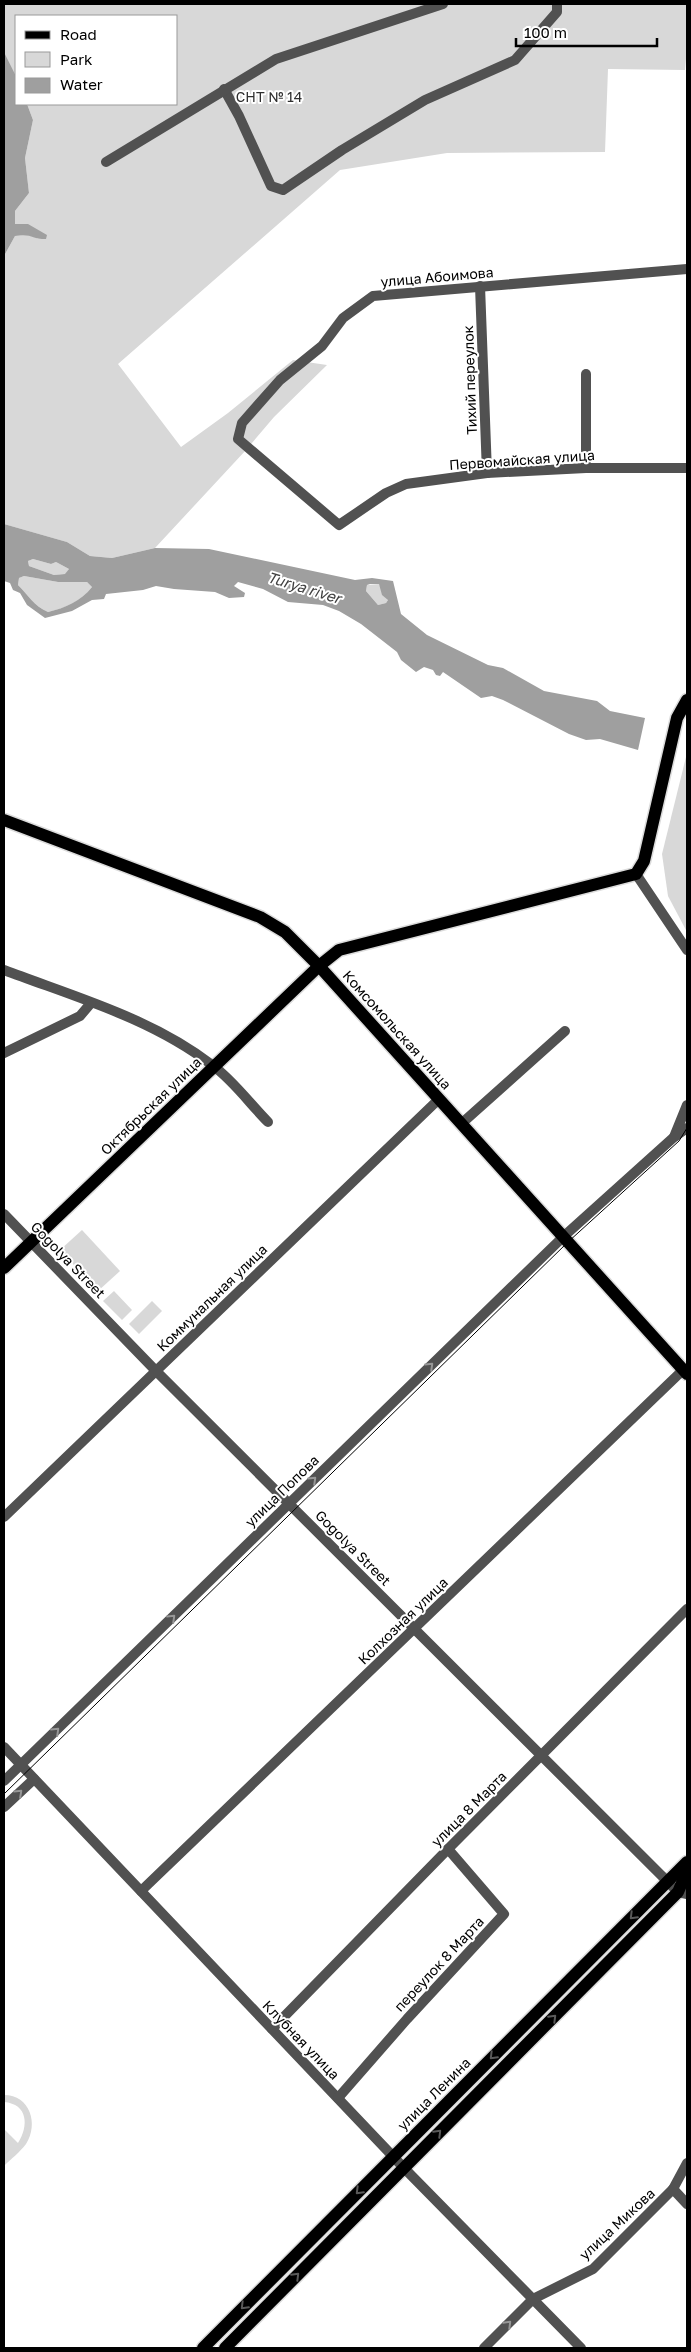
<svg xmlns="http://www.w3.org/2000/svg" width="691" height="2352" font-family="'Golos Text',sans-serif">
<rect width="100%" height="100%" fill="#fff"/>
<g fill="#d8d8d8">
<path d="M4,4H687V47L685,70L608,69L605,152L447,153L340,170L118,364L181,447L228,413L293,360L327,365L274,417L246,450L155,548L112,558L90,556L67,542L4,524V256L15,236L28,234L39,239L15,224V211L29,193L25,158L33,120L27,104H176V16H16V76L4,52Z"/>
<path d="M33,559L51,564L56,562L69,569L66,574L54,575L29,566L28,561Z"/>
<path d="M24,576L58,582H87L92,587C81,601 66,608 48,612C34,606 28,595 18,585L19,578Z"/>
<path d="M379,584L388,600L386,603L378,605L366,591L367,585Z"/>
<path d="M686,757H687V932L668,896L662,854Z"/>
<path d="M82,1230L120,1271L98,1291L60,1250Z"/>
<path d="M114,1291L132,1310L122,1320L103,1301Z"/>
<path d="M152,1301L162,1311L139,1334L129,1324Z"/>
<path d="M4,2095C30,2095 39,2124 26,2144C20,2152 11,2159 4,2166V2129L18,2143C29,2126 28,2104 4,2102Z"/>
</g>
<g fill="#9f9f9f" fill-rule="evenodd">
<path d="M4,52L16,76V104H27L33,120L25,158L29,193L15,211V224H28L47,235L46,239C31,239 32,233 15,236L4,256L5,155Z"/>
<path d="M4,524L67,542L90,556L112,558L155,548L209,549L355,580L372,578L393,581L401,614L427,635L488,665L503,668L544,691L597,701L610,711L645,718L638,750L600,739L586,740L569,734L503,700L492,696L481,698L443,672L440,676L436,675L433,670L424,667L416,672L401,660L397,652L361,624L339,611L323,605L288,602L263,589L238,582L234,586L245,593L244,597L229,598L215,592L174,589L156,586L143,590L106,594L104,599L92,600L72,611L45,618L27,605L20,593L13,590L10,583L4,581ZM33,559L51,564L56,562L69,569L65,574L54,575L29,566L28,561ZM24,576L58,582H87L92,587C81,601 65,608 48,612C34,606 28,595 18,585L19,578ZM370,584H379L382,595L388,600L386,603L378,605L366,591L367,585Z"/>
</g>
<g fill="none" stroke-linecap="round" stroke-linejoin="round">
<defs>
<g id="major">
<path d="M4,820L260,917L285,932L319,966L687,1374"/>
<path d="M4,1268L319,966L339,950L636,874L644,861L677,718L687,700"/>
<path d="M203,2348L687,1862"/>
<path d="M225,2348L678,1892L687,1871"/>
</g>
</defs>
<use href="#major" stroke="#dbdbdb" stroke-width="15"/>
<g stroke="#515151" stroke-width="10">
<path d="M224,89L239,116L271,186L283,190L342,150L425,100L515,60L557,12V4"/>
<path d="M106,162L276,59L443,4"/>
<path d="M687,269L373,296L343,318L322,346L280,380L242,423L238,439L339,525L386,493L406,484L487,473L586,468H687"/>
<path d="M480,286L487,473"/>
<path d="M586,468V374"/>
<path d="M636,874L687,950"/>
<path d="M4,970C75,997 151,1018 212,1065C233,1080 250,1104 268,1122"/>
<path d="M4,1053L80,1016L91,1003"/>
<path d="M461,1124L565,1031"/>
<path d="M674,1137L687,1105"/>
<path d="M4,1214L156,1371L678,1892L687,1894"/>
<path d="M4,1517L439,1099"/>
<path d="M4,1747L404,2168L581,2348"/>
<path d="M4,1781L563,1237L673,1138L687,1128"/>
<path d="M4,1807L34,1779"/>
<path d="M141,1891L683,1370"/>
<path d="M272,2029L448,1849L687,1609"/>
<path d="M338,2098L407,2019L504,1914L448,1849"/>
<path d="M673,2189L687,2204"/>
<path d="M484,2348L533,2299L593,2269L673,2189L687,2163"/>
</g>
<use href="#major" stroke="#000" stroke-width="12"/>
<path stroke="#000" stroke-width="1" d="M4,1794L568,1242L679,1141L687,1128"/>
</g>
<defs><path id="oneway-chevron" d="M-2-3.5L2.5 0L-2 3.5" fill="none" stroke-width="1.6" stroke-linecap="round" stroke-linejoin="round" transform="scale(1.25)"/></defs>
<g stroke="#979797">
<use href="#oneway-chevron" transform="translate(430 1366) rotate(-44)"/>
<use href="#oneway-chevron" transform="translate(313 1480) rotate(-44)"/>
<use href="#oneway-chevron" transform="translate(172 1618) rotate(-44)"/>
<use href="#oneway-chevron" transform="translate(56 1731) rotate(-44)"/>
<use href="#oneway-chevron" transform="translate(19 1793) rotate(-43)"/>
<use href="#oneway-chevron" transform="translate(508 2324) rotate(-45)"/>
</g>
<g stroke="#595959">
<use href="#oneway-chevron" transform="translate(633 1916) rotate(135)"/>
<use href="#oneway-chevron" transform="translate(553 2018) rotate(-45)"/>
<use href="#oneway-chevron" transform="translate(493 2056) rotate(135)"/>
<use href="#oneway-chevron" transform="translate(438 2133) rotate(-45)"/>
<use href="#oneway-chevron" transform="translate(359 2191) rotate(135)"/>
<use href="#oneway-chevron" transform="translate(296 2276) rotate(-45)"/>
<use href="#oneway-chevron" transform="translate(244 2306) rotate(135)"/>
</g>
<g text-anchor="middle" stroke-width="4" stroke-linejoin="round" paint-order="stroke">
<g font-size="14" fill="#2f2f2f" stroke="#fff">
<text x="269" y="102">СНТ № 14</text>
</g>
<g font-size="14" fill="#000" stroke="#fff">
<text transform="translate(437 277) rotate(-5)" y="5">улица Абоимова</text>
<text transform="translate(470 380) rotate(-92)" y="5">Тихий переулок</text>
<text transform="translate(522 460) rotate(-4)" y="5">Первомайская улица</text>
<text transform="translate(397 1030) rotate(48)" y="5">Комсомольская улица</text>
<text transform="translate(151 1106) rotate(-44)" y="5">Октябрьская улица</text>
<text transform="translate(68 1260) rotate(46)" y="5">Gogolya Street</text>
<text transform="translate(212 1298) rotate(-44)" y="5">Коммунальная улица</text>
<text transform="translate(282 1491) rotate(-44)" y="5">улица Попова</text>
<text transform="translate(353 1548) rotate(45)" y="5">Gogolya Street</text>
<text transform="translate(403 1621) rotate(-44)" y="5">Колхозная улица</text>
<text transform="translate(469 1809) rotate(-45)" y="5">улица 8 Марта</text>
<text transform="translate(439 1964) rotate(-47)" y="5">переулок 8 Марта</text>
<text transform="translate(301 2040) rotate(46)" y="5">Клубная улица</text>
<text transform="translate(434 2094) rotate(-45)" y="5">улица Ленина</text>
<text transform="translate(617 2224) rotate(-43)" y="5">улица Микова</text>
</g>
<g font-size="15" font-style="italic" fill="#404040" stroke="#fff">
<text transform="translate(304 588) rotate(17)" y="5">Turya river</text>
</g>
</g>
<rect width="691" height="2352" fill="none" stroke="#000000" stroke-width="10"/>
<rect x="15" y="15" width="162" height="90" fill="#ffffff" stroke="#999999"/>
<rect x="25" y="31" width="25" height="8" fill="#000000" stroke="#999999"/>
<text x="60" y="40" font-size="15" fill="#000000">Road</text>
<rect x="25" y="52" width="25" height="15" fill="#d8d8d8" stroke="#999999"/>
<text x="60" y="65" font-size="15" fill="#000000">Park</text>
<rect x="25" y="78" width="25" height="15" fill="#9f9f9f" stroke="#999999"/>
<text x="60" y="90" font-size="15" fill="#000000">Water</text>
<path d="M516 38v8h141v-8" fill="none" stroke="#000000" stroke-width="2.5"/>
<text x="524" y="38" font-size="15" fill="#000000" stroke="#ffffff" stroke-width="4" paint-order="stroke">100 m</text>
</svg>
